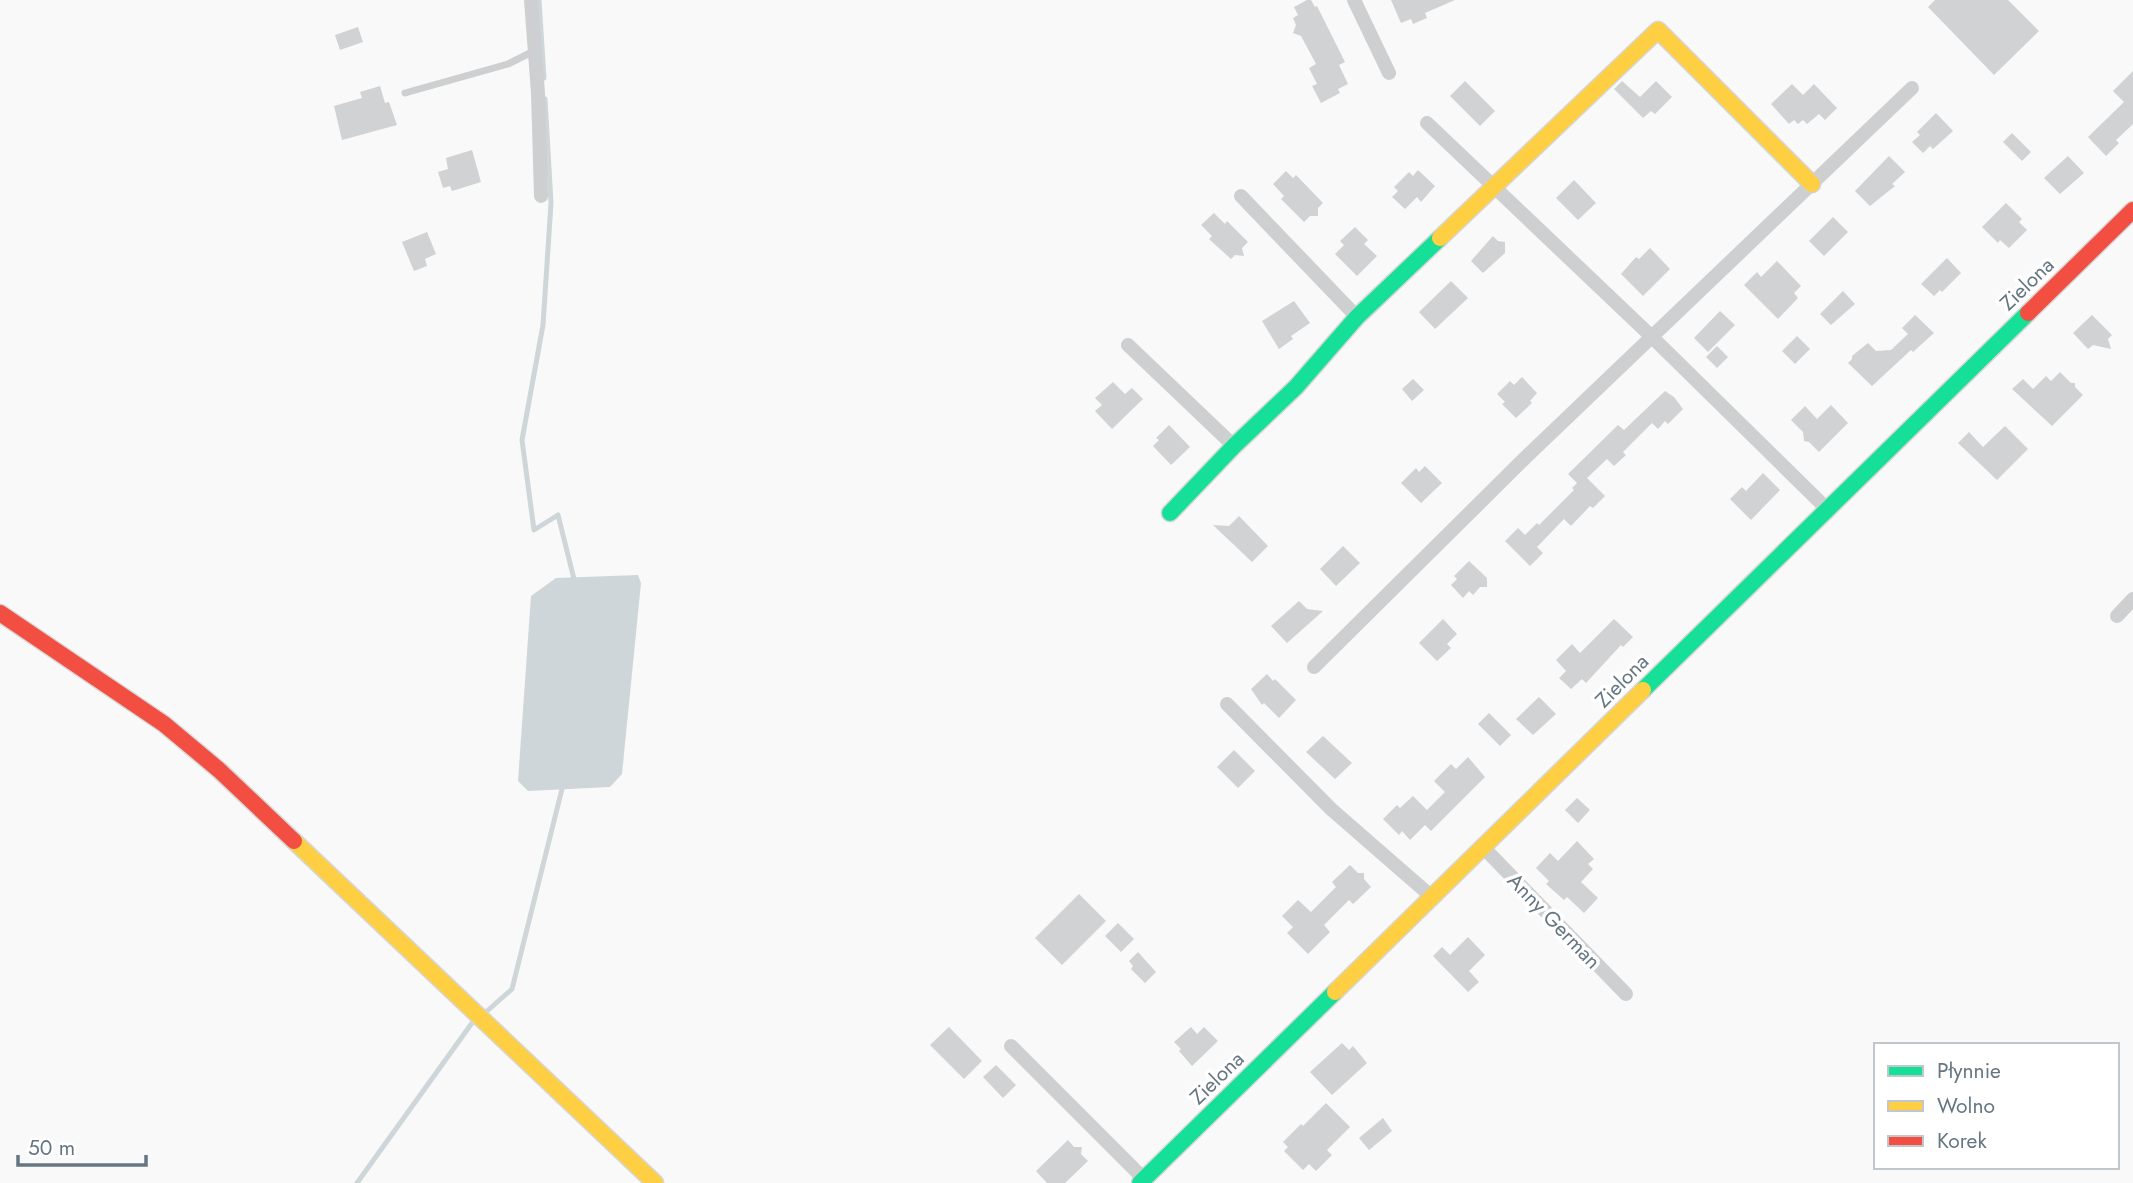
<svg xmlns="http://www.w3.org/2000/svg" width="2133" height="1183" font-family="Jost,sans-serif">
<rect width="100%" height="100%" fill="#f9f9f9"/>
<path fill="#ced6d9" d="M638,575L641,583L622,774L610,787L528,791L518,781L531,596L556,578Z"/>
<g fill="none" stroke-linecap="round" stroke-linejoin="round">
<g stroke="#ced6d9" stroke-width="5">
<path d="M539,0L544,78"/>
<path d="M545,99L551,203L543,325L522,440L534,530L558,515L575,583"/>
<path d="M486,1012L512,989L563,785"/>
<path d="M357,1183L472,1023"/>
</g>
</g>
<g fill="#d0d2d3">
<path d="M1307,0H1311L1315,7L1317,6L1345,62L1339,65L1348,84L1338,89L1340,93L1321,103L1312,86L1317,84L1309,68L1316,64L1301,36L1293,33L1296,25L1293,18L1298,15L1294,7Z"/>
<path d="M1391,0H1455L1425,13L1427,18L1413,24L1411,19L1401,23Z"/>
<path d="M1935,0H2008L2039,31L1994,75L1928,7Z"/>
<path d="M358,27L363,42L340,50L335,35Z"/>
<path d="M2133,71V124L2116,140L2119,143L2106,156L2088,137L2124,102L2113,91Z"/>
<path d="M1465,81L1495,111L1480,126L1450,96Z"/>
<path d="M1622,81L1640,97L1656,81L1672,97L1655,114L1651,111L1643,118L1614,89Z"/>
<path d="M1792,84L1803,95L1814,84L1837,108L1825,120L1819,114L1807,124L1803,120L1798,124L1794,120L1789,124L1771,104Z"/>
<path d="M380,86L385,103L389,102L397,125L342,140L334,106L362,98L360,92Z"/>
<path d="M1936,113L1953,131L1933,149L1930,146L1923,153L1912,142L1920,135L1917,132Z"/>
<path d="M2012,133L2031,152L2022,161L2003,142Z"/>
<path d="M472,150L481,182L452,191L450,186L443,188L438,172L448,169L446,158Z"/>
<path d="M1889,156L1905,172L1892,184L1895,186L1870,206L1855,191Z"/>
<path d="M2068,156L2084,173L2060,194L2044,178Z"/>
<path d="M1418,170L1435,186L1421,202L1417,197L1405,209L1392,197L1398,191L1394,187L1409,172L1413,176Z"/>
<path d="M1286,171L1293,178L1296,175L1323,203L1318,208V216H1310L1304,222L1281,199L1284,196L1273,184Z"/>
<path d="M1574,180L1596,203L1578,220L1556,198Z"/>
<path d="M2006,203L2022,219L2019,222L2027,230L2009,248L2000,240L1998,243L1982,227Z"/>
<path d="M1214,213L1225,224L1227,221L1248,242L1242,248L1244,256L1235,255L1231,259L1209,239L1212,236L1201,225Z"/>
<path d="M1833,217L1848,232L1824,256L1809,241Z"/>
<path d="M1355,227L1368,240L1364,244L1377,256L1357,276L1335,254L1344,245L1340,241Z"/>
<path d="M427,232L436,254L425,259L427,266L414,271L402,242Z"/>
<path d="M1493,236L1498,241L1505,242V253L1483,273L1471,261Z"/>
<path d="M1650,248L1670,269L1643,296L1621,274L1636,257L1639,259Z"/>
<path d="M1947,258L1961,273L1942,292L1940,290L1934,296L1921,284Z"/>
<path d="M1777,261L1801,286L1794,293L1798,298L1778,319L1744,285L1757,272L1761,277Z"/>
<path d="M1451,281L1468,298L1435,329L1419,312Z"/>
<path d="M1843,291L1855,304L1831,325L1820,314Z"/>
<path d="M1294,301L1310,323L1291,336L1293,339L1279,349L1262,321Z"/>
<path d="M1720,311L1735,325L1708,352L1694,338Z"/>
<path d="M1915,315L1934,333L1913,352L1911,350L1872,386L1848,363L1852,359V356L1868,343L1876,351L1891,350L1908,334L1902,328Z"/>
<path d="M2092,315L2112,335L2108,339L2111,349L2093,345L2088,349L2073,333Z"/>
<path d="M1797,336L1810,349L1795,364L1782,351Z"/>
<path d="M1717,346L1728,357L1717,368L1706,357Z"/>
<path d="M2060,372L2071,383H2075V387L2083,395L2052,426L2012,389L2023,379L2033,389L2046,376L2051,381Z"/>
<path d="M1522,377L1537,393L1530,401L1532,403L1516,418L1502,404L1505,402L1497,394L1510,381L1514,385Z"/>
<path d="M1413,379L1424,390L1412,401L1402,389Z"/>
<path d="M1113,382L1125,394L1132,388L1143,399L1112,429L1095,411L1102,405L1095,398Z"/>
<path d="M1665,391L1674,397L1683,409L1668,424L1665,421L1658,429L1652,423L1623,452L1626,455L1614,466L1607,459L1587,478L1605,496L1593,508L1590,506L1571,526L1564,519L1537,547L1543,553L1530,566L1505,541L1518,528L1525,535L1537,523L1539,525L1574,490L1572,488L1577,483L1568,474L1618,425L1624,430Z"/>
<path d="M1831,405L1848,423L1819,452L1809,442L1804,441L1803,432L1791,420L1805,406L1817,419Z"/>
<path d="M1169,425L1190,447L1171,465L1153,446L1159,440L1156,438Z"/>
<path d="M2005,426L2028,449L1997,480L1958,443L1969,432L1983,447Z"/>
<path d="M1425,466L1442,483L1421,503L1401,483L1416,468L1419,472Z"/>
<path d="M1763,473L1780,490L1751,520L1730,499L1742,487L1746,491Z"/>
<path d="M1239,516L1268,546L1252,562L1213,525L1229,526Z"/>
<path d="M1343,546L1360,563L1336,586L1320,569Z"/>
<path d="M1469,561L1487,578V587H1480L1473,595L1469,591L1463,598L1451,585L1457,579L1454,576Z"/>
<path d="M1299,601L1307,609L1323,611L1287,643L1271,626Z"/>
<path d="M1443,619L1457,634L1447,644L1451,648L1437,661L1419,643Z"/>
<path d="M1614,619L1633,637L1623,647L1621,645L1586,683L1582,679L1571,689L1559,678L1566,671L1556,660L1572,644L1580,653Z"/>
<path d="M1267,674L1273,681L1275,679L1296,700L1279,718L1264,703L1262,705L1251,689Z"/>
<path d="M1539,697L1556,714L1533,735L1516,719Z"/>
<path d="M1489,713L1511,735L1500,746L1478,724Z"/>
<path d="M1323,736L1352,763L1335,779L1306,752Z"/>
<path d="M1234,750L1255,771L1238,788L1217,767Z"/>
<path d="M1468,757L1485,777L1431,831L1425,825L1410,840L1402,831L1399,835L1383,819L1397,805L1400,808L1413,796L1427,810L1445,792L1434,781L1451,764L1456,769Z"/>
<path d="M1577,798L1590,810L1578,823L1565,810Z"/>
<path d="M1577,841L1594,859L1588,864L1593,869L1581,882L1598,898L1584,913L1567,897L1564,900L1546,884L1549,881L1536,868L1550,853L1558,861Z"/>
<path d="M1350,865L1358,873H1364V879L1371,887L1353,904L1349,900L1324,925L1330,932L1308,954L1287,933L1293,927L1282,916L1298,900L1311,912L1336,887L1332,882Z"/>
<path d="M1079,894L1106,921L1062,965L1035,938Z"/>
<path d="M1118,923L1134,939L1121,952L1105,936Z"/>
<path d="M1468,937L1485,955L1469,971L1479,982L1468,992L1433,956L1442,947L1450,955Z"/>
<path d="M1138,952L1156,972L1145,983L1131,969L1133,966L1129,961Z"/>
<path d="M949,1027L982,1061L964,1079L930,1045Z"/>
<path d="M1191,1027L1197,1034L1204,1027L1218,1041L1192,1066L1179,1051L1181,1049L1174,1042Z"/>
<path d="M1342,1043L1349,1050L1353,1046L1367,1063L1332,1095L1310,1072Z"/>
<path d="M996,1065L1016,1085L1003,1098L983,1077Z"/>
<path d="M1326,1103L1350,1127L1327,1150L1332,1155L1316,1171L1309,1164L1303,1170L1284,1151L1288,1147L1283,1142L1301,1124L1303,1126Z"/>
<path d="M1383,1118L1392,1131L1369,1150L1359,1138Z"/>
<path d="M1068,1140L1074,1147H1082L1081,1154L1088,1161L1065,1183H1047L1036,1171Z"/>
</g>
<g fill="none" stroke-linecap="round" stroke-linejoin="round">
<defs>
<g id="fast">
<path d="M1170,513L1234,446L1296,387L1357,317L1440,238"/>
<path d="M1643,690L2028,313"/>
<path d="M1140,1183L1335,992"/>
</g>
<g id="slow">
<path d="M1440,238L1658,30L1812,184"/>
<path d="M294,841L655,1183"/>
<path d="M1335,992L1643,690"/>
</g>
<g id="jam">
<path d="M2028,313L2133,210"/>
<path d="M0,613L164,724L219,770L294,841"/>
</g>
</defs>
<use href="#fast" stroke="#d5d6d7" stroke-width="19"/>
<use href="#slow" stroke="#d5d6d7" stroke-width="19"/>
<use href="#jam" stroke="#d5d6d7" stroke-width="19"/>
<path stroke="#cecfd0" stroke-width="7" d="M405,93L508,64L534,51"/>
<g stroke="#cecfd0" stroke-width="14">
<path d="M531,0L538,93L541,196"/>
<path d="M1354,0L1389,73"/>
<path d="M1427,123L1652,337L1827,509"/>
<path d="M1241,196L1357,317"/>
<path d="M1128,345L1234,446"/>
<path d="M2117,616L2133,599"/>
<path d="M1314,667L1527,456L1912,88"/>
<path d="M1227,704L1331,809L1432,897"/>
<path d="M1483,847L1626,994"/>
<path d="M1011,1046L1144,1179"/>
</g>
<use href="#fast" stroke="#16e098" stroke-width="16"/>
<use href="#slow" stroke="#ffcf43" stroke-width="16"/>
<use href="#jam" stroke="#f24e42" stroke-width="16"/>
</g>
<g text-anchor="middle" stroke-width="7" stroke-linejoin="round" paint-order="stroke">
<g font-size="21" fill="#657683" stroke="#fff">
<text transform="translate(2027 284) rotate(-44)" y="7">Zielona</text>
<text transform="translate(1622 681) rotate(-45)" y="7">Zielona</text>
<text transform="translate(1554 921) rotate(46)" y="7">Anny German</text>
<text transform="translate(1217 1078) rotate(-44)" y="7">Zielona</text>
</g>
</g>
<rect x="1874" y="1043" width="245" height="126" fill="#ffffff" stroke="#c1c8cd" stroke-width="2"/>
<rect x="1888" y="1066" width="35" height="10" fill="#16e098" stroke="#c1c8cd" stroke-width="2"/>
<text x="1937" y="1078" font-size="21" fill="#657683">Płynnie</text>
<rect x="1888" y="1101" width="35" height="10" fill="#ffcf43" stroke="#c1c8cd" stroke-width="2"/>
<text x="1937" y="1113" font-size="21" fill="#657683">Wolno</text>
<rect x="1888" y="1136" width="35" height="10" fill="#f24e42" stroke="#c1c8cd" stroke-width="2"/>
<text x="1937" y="1148" font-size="21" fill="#657683">Korek</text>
<path d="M18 1155v10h128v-10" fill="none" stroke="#657683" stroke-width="3.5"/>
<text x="28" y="1155" font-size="21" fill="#657683" stroke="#ffffff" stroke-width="5" paint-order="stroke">50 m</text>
</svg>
